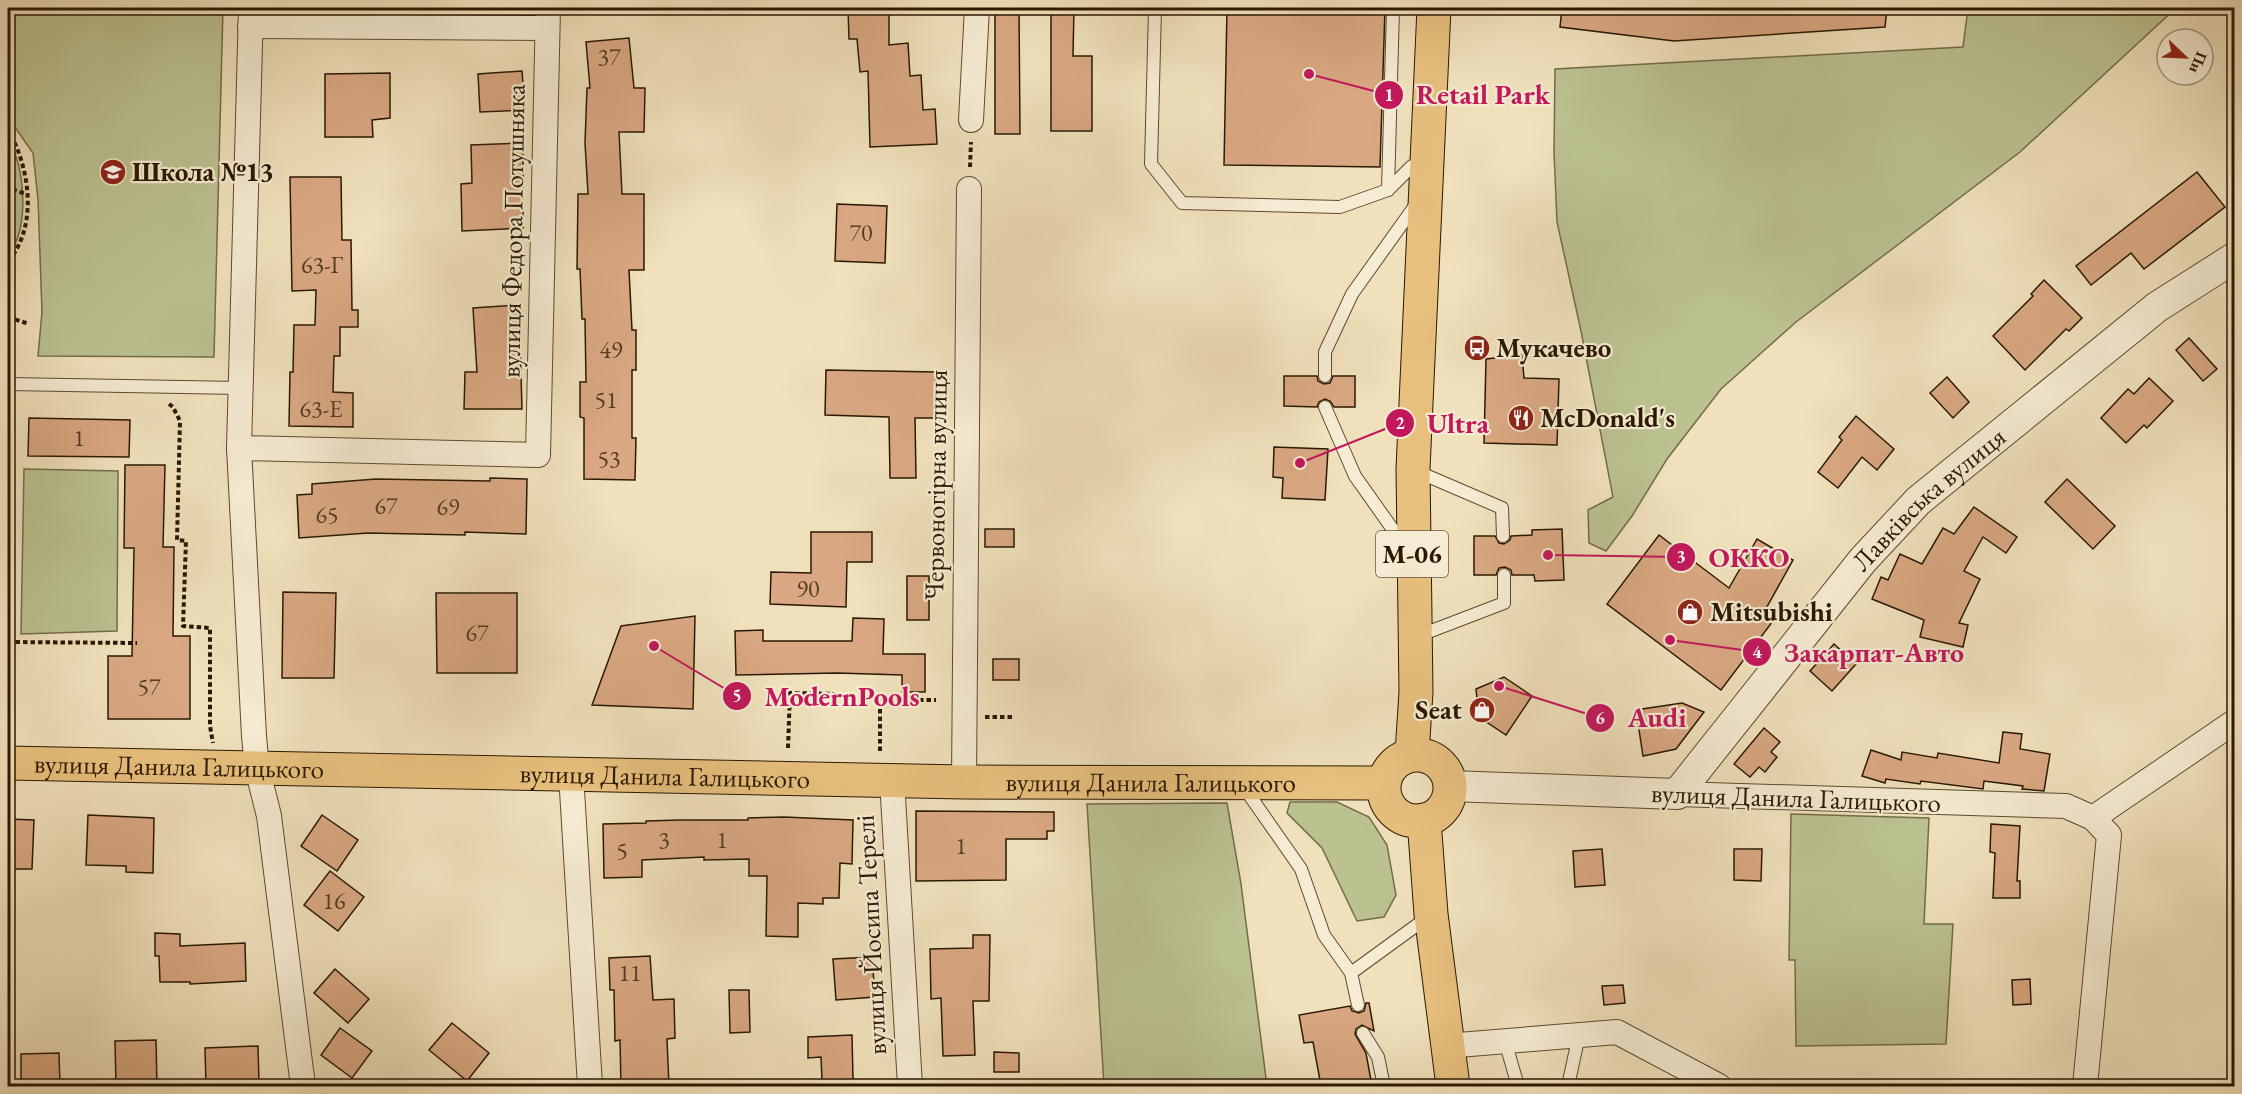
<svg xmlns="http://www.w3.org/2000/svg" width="2242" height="1094" font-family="'EB Garamond',serif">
<rect width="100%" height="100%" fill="#f0e1bc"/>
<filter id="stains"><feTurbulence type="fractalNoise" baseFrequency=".00333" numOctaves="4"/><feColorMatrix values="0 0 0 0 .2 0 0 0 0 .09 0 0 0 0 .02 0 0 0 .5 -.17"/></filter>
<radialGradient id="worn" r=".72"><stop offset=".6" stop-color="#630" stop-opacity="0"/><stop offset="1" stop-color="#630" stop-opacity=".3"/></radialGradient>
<g fill="#bbc290" stroke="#726d49" stroke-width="1.5">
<path d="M12,8H223L214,357L38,356L42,312L38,199L33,153L8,117Z"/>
<path d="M1968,8H2176L2020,152L1796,322L1721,389L1667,459L1632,516L1606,551L1589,543L1588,510L1613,497L1581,331L1557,222L1554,152L1555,69L1963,47Z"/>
<path d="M8,138C25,168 30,226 9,254H8Z"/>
<path d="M24,469L118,471L117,631L21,634Z"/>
<path d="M1290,802H1337L1369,817L1387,845L1396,895L1384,917L1357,921L1322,848L1287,813Z"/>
<path d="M1227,803L1241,884L1267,1086H1104L1087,804Z"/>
<path d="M1791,814L1929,818L1924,924H1953L1946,1044L1796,1046L1795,960H1789Z"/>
</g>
<g fill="#d9a882" stroke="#2a1802" stroke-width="1.5">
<path d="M848,8H889V45L908,43L910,76L921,75L923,110L935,109L937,144L870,147L868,71L860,72L857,39H849Z"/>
<path d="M995,8H1019L1020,134H995Z"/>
<path d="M1051,8H1074L1073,56H1092V131H1051Z"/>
<path d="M1227,8H1385L1380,167L1224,165Z"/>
<path d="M1562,8H1887L1885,27L1674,41L1560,27Z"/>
<path d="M629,38L634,88H645L644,132H619L622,194H644V270H629L632,330H636V370H632V438H636L635,480L584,479V418L580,417V382H586L585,319H582L580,269H577L578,194H588L585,143L587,88H590L586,42Z"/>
<path d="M522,71L525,110L480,112L478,74Z"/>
<path d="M390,73V118L372,120L373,137H325V74Z"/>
<path d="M523,143V228L462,231L461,184L472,183L471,145Z"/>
<path d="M2197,172L2225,207L2144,269L2131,253L2091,285L2076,266Z"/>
<path d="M290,177H341L342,240H351L352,310H358V327H340V356H334L333,392L353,393V427L289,426L290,372H293L294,325H315L316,290L292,291Z"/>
<path d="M837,204L887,206L885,263L835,261Z"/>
<path d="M2044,280L2082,318L2069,331L2066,329L2025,370L1993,336L2033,296L2031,294Z"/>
<path d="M519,305L522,409H464L465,372H477L473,308Z"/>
<path d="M2189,338L2217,369L2203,381L2176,350Z"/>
<path d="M1522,355L1524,378L1559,379L1557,445L1484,443L1486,359Z"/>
<path d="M826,370L936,372L934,418H915L916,478H890L889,417L825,415Z"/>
<path d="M1284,376H1317L1318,381L1324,384L1330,383L1333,376H1355V407H1334L1330,401L1325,399L1319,402L1317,407L1284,406Z"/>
<path d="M1947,377L1969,402L1953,418L1930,393Z"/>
<path d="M2149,378L2173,401L2147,428L2144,425L2126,443L2101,418L2128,389L2134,394Z"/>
<path d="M1856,416L1894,449L1877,470L1862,457L1838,488L1818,472L1842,440L1839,437Z"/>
<path d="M29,418L130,420L129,457L28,456Z"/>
<path d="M1274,447L1328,449L1325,500L1282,498L1283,478L1273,477Z"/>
<path d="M125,465H165L163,547H174L173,636H190V719H108V656H132L134,548H124Z"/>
<path d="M490,478L527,479L526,534L465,532V535L368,533L299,538L297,495L312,494V484L376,479L490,481Z"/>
<path d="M2067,479L2115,526L2093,549L2045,502Z"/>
<path d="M1974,507L2017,537L2006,553L1983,537L1964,571L1980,579L1959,623L1968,625L1963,647L1920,637L1924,620L1872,599L1881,577L1888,580L1900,554L1922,564L1943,528L1954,534Z"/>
<rect x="985" y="529" width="29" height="18"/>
<path d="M1562,529L1564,580L1535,581L1534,575H1512L1511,570L1505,567L1499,568L1496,575H1474V536H1495L1499,543L1504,544L1510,540L1511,536L1532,535V530Z"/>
<path d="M811,532H872V562H847L846,607L770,604L771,572L811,573Z"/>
<path d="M1659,535L1729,588L1757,539L1793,560L1763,614L1773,621L1721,690L1607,604Z"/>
<rect x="907" y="576" width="22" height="44"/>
<path d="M283,592L336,593L334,678H282Z"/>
<path d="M436,593H517V673H437Z"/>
<path d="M695,616L693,709L592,705L621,626Z"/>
<path d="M853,618L884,619L883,654H925V692H902V675L837,673L736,675L735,631L763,630V641H852Z"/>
<path d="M1834,644L1856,664L1832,691L1810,671Z"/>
<rect x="993" y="659" width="26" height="21"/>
<path d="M1504,677L1532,696L1506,735L1479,717L1476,689Z"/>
<path d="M1682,703L1704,712L1676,749L1643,756L1636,710Z"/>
<path d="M1764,728L1780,742L1771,752L1777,757L1765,772L1759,767L1750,777L1734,764Z"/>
<path d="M2003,732L2022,734L2020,749L2050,754L2044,791L2022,789L2023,786L1984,781L1983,789L1921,781L1920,784L1886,779L1885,783L1862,776L1871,750L1901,760L1902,752L1937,758L1938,753L1999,763Z"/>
<path d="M916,811L1054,812V831H1047V839H1006V880L916,881Z"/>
<path d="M88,815L154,818L153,873L126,872V866L86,865Z"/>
<path d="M322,815L358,840L337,871L301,846Z"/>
<path d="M784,817L853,820L852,864L840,863L839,898H823V904L798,903V937L766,936L767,876H749V859L704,860V857L642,860V877L604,878L603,824L646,823V821L680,820H748V818Z"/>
<path d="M8,819L34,820L32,869H8Z"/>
<path d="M1991,824L2020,826L2017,881H2020V898H1993L1995,853L1990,852Z"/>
<path d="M1602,849L1605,885L1575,887L1573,851Z"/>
<path d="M1734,849H1762L1761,881L1734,880Z"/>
<path d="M330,871L364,897L338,931L304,905Z"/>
<path d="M155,933L180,934V946L245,943L246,981L190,984V982H160L159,956H155Z"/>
<path d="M973,935H990L989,1001H973L975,1055L943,1056L941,998L931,999L930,949L973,948Z"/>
<path d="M650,956L653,1000L674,999L675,1038L667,1039L669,1086H621L620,1040L615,1041L614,990H610L609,958Z"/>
<path d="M872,957L875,997L836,1000L833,959Z"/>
<path d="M335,969L369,999L348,1023L314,993Z"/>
<path d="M2030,979L2031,1004L2013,1005L2012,980Z"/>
<path d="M1623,985L1625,1003L1604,1005L1602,986Z"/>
<path d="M729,990H749L750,1032L730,1033Z"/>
<path d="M1366,1003H1369L1374,1031L1362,1025L1356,1029L1355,1034L1366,1053L1372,1086H1321L1313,1042L1304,1043L1299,1015L1350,1006L1352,1011L1359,1013L1364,1011Z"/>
<path d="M452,1023L489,1053L467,1081L429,1050Z"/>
<path d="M340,1028L372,1051L352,1078L321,1055Z"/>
<path d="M852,1035L853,1080L822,1081L821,1057L808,1058V1037Z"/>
<path d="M156,1040L157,1086H116L115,1041Z"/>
<path d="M258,1046L259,1084L206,1086L205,1048Z"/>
<path d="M994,1052L1019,1053V1072H994Z"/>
<path d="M59,1053L60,1086H21V1054Z"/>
</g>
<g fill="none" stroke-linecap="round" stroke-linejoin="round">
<defs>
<g id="service">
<path d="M1155,8L1151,164L1182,203L1340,207L1388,190L1393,8"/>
<path d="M1388,190L1412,166L1425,168"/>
<path d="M1325,376V352L1352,294L1417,203"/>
<path d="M8,384L240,388"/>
<path d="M1325,407L1355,476L1406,548"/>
<path d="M1416,471L1502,508L1503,536"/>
<path d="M1418,636L1504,603V575"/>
<path d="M1243,786L1301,869L1324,935L1351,973"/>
<path d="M1358,1005L1351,973L1428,917"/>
<path d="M1363,1033L1378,1057L1384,1086"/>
<path d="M1505,1041L1518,1086"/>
<path d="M1568,1086L1579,1035"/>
</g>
<g id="minor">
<path d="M251,8L239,448L254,736L257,768L269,816L303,1086"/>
<path d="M250,26L547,28"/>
<path d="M971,120L977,8"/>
<path d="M239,448L538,455L548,8"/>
<path d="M571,774L590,1086"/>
<path d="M892,780L910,1086"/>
<path d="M964,782L969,189"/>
<path d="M1677,794L2066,806L2093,818"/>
<path d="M1446,1046L1617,1032L1719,1086"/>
<path d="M2085,1086L2109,835L2093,818L2234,722"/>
</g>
<g id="tertiary">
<path id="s1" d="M1451,786L1677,794L1863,560L1918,501L2157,307L2234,258"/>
</g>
<g id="primary">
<path id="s2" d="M8,763L964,782L1384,783"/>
</g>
<g id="trunk">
<path d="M1412,754L1416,692L1413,469L1434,8"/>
<circle cx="1417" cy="788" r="33"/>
<path d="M1424,820L1431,914L1453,1086"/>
</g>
</defs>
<use href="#service" stroke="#5c4a30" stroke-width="14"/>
<use href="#minor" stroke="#5c4a30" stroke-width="26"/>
<use href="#tertiary" stroke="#5c4a30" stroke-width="32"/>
<use href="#primary" stroke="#2a1802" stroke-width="35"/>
<use href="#trunk" stroke="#2a1802" stroke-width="35"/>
<g stroke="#2a1802" stroke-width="4" stroke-dasharray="4.5 3" stroke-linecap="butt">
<path d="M8,129C29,167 38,221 11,258"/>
<path d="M970,167L971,142"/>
<path d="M8,183L14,190L26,194"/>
<path d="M8,302L14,318"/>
<path d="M8,317L29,324"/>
<path d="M169,404L173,407L180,421L177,540L186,541L183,626L210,628V726L213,743"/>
<path d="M8,642L137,643"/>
<path d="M985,717H1013"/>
<path d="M788,748L790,693L836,694"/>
<path d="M880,751V700H936"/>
</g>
<use href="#service" stroke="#f5ecd3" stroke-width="12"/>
<use href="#minor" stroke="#f5ecd3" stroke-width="24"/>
<use href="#tertiary" stroke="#f5ecd3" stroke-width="30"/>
<use href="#primary" stroke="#e8c07e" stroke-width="33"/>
<use href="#trunk" stroke="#e8c07e" stroke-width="33"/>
</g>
<defs>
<symbol id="school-disc" viewBox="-11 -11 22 22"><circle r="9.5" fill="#8f2418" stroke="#f5ecd3"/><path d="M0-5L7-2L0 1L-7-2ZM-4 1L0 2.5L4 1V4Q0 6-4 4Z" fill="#fff"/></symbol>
<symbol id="bus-disc" viewBox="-11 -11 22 22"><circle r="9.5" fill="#8f2418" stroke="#f5ecd3"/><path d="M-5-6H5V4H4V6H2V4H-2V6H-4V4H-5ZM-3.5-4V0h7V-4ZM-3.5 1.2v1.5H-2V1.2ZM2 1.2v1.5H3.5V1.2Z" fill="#fff"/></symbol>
<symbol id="restaurant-disc" viewBox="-11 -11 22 22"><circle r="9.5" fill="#8f2418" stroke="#f5ecd3"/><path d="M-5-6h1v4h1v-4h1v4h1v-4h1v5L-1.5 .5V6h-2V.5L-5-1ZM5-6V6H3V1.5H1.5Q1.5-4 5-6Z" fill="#fff"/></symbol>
<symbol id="shop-disc" viewBox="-11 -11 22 22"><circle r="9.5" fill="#8f2418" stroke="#f5ecd3"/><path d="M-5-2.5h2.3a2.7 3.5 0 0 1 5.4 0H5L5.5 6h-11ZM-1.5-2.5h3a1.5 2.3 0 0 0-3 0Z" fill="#fff"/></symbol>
</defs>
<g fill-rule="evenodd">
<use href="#school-disc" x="98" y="157" width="30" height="30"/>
<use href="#bus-disc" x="1462" y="333" width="30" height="30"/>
<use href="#restaurant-disc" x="1506" y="403" width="30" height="30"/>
<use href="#shop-disc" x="1675" y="597" width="30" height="30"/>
<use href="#shop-disc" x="1467" y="695" width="30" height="30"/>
</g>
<g text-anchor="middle" stroke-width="4.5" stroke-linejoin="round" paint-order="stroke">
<g font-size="24" fill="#563c22">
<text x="609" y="65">37</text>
<text x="861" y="241">70</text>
<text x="322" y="273">63-Г</text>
<text x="611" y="358">49</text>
<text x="606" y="408">51</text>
<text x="321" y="417">63-Е</text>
<text x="79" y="446">1</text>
<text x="609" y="467">53</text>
<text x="386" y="514">67</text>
<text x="448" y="515">69</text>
<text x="327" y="523">65</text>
<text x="808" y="597">90</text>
<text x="477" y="641">67</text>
<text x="149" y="695">57</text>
<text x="664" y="848">3</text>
<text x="722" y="848">1</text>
<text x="961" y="854">1</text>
<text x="622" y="859">5</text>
<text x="334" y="909">16</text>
<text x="630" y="981">11</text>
</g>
<rect fill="#f5ecd3" stroke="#675841" stroke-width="1.5" x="1376" y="531" width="72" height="46" rx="4.5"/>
<g font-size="26" font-weight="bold" fill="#2a1802">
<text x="1412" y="563">М-06</text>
</g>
<g font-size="27" font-weight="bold" fill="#2a1802" stroke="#f5ecd3" text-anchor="start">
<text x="132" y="181">Школа №13</text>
<text x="1496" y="357">Мукачево</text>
<text x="1540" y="427">McDonald's</text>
<text x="1710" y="621">Mitsubishi</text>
<text x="1462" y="719" text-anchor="end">Seat</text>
</g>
<g font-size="27" fill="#2a1802" stroke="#f5ecd3">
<text transform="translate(513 231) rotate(-89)" y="9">вулиця Федора Потушняка</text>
<text transform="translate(936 485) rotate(-89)" y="9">Червоногірна вулиця</text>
<text dy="9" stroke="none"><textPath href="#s1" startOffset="615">Лавківська вулиця</textPath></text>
<text dy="9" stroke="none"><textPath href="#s2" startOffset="171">вулиця Данила Галицького</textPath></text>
<text dy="9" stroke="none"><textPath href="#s2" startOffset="657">вулиця Данила Галицького</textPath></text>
<text dy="9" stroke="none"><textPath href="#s2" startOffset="1143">вулиця Данила Галицького</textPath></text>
<text transform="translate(1796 798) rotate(2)" y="9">вулиця Данила Галицького</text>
<text transform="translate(871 935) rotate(-93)" y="9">вулиця Йосипа Терелі</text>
</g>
</g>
<path fill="none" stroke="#c2185b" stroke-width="2" d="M1309 74L1389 95M1300 463L1400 423M1548 555L1681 557M1670 640L1757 652M654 646L737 696M1499 686L1600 718"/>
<g fill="#c2185b" stroke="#f5ecd3" stroke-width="2">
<circle cx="1309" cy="74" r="6"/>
<circle cx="1300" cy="463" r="6"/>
<circle cx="1548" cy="555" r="6"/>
<circle cx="1670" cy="640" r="6"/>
<circle cx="654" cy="646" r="6"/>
<circle cx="1499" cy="686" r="6"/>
<circle cx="1389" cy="95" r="15"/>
<circle cx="1400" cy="423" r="15"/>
<circle cx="1681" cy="557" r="15"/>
<circle cx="1757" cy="652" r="15"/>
<circle cx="737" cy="696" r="15"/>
<circle cx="1600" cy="718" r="15"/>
</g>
<g font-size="18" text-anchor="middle" font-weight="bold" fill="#fff">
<text x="1389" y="101">1</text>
<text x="1400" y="429">2</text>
<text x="1681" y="563">3</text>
<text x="1757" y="658">4</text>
<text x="737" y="702">5</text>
<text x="1600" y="724">6</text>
</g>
<g font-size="28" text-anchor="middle" font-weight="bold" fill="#c2185b" stroke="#f5ecd3" stroke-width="4.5" stroke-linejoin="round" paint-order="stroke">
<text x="1483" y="104">Retail Park</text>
<text x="1458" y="433">Ultra</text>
<text x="1749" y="567">ОККО</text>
<text x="1874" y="662">Закарпат-Авто</text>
<text x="842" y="706">ModernPools</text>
<text x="1657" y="727">Audi</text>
</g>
<rect width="2242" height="1094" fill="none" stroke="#f0e1bc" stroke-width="30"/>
<rect x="9" y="9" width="2224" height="1076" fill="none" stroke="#2a1802" stroke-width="3"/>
<rect x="15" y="15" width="2212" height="1064" fill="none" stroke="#2a1802" stroke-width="1.5"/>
<g transform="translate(2185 57) rotate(113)"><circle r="28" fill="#f5ecd3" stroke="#a4977f" stroke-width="1.5"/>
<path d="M0-4.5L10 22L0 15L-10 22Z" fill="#8f2418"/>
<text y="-9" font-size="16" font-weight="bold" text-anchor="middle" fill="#2a1802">Пн</text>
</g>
<rect width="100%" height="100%" filter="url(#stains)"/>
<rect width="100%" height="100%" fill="url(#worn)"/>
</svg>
